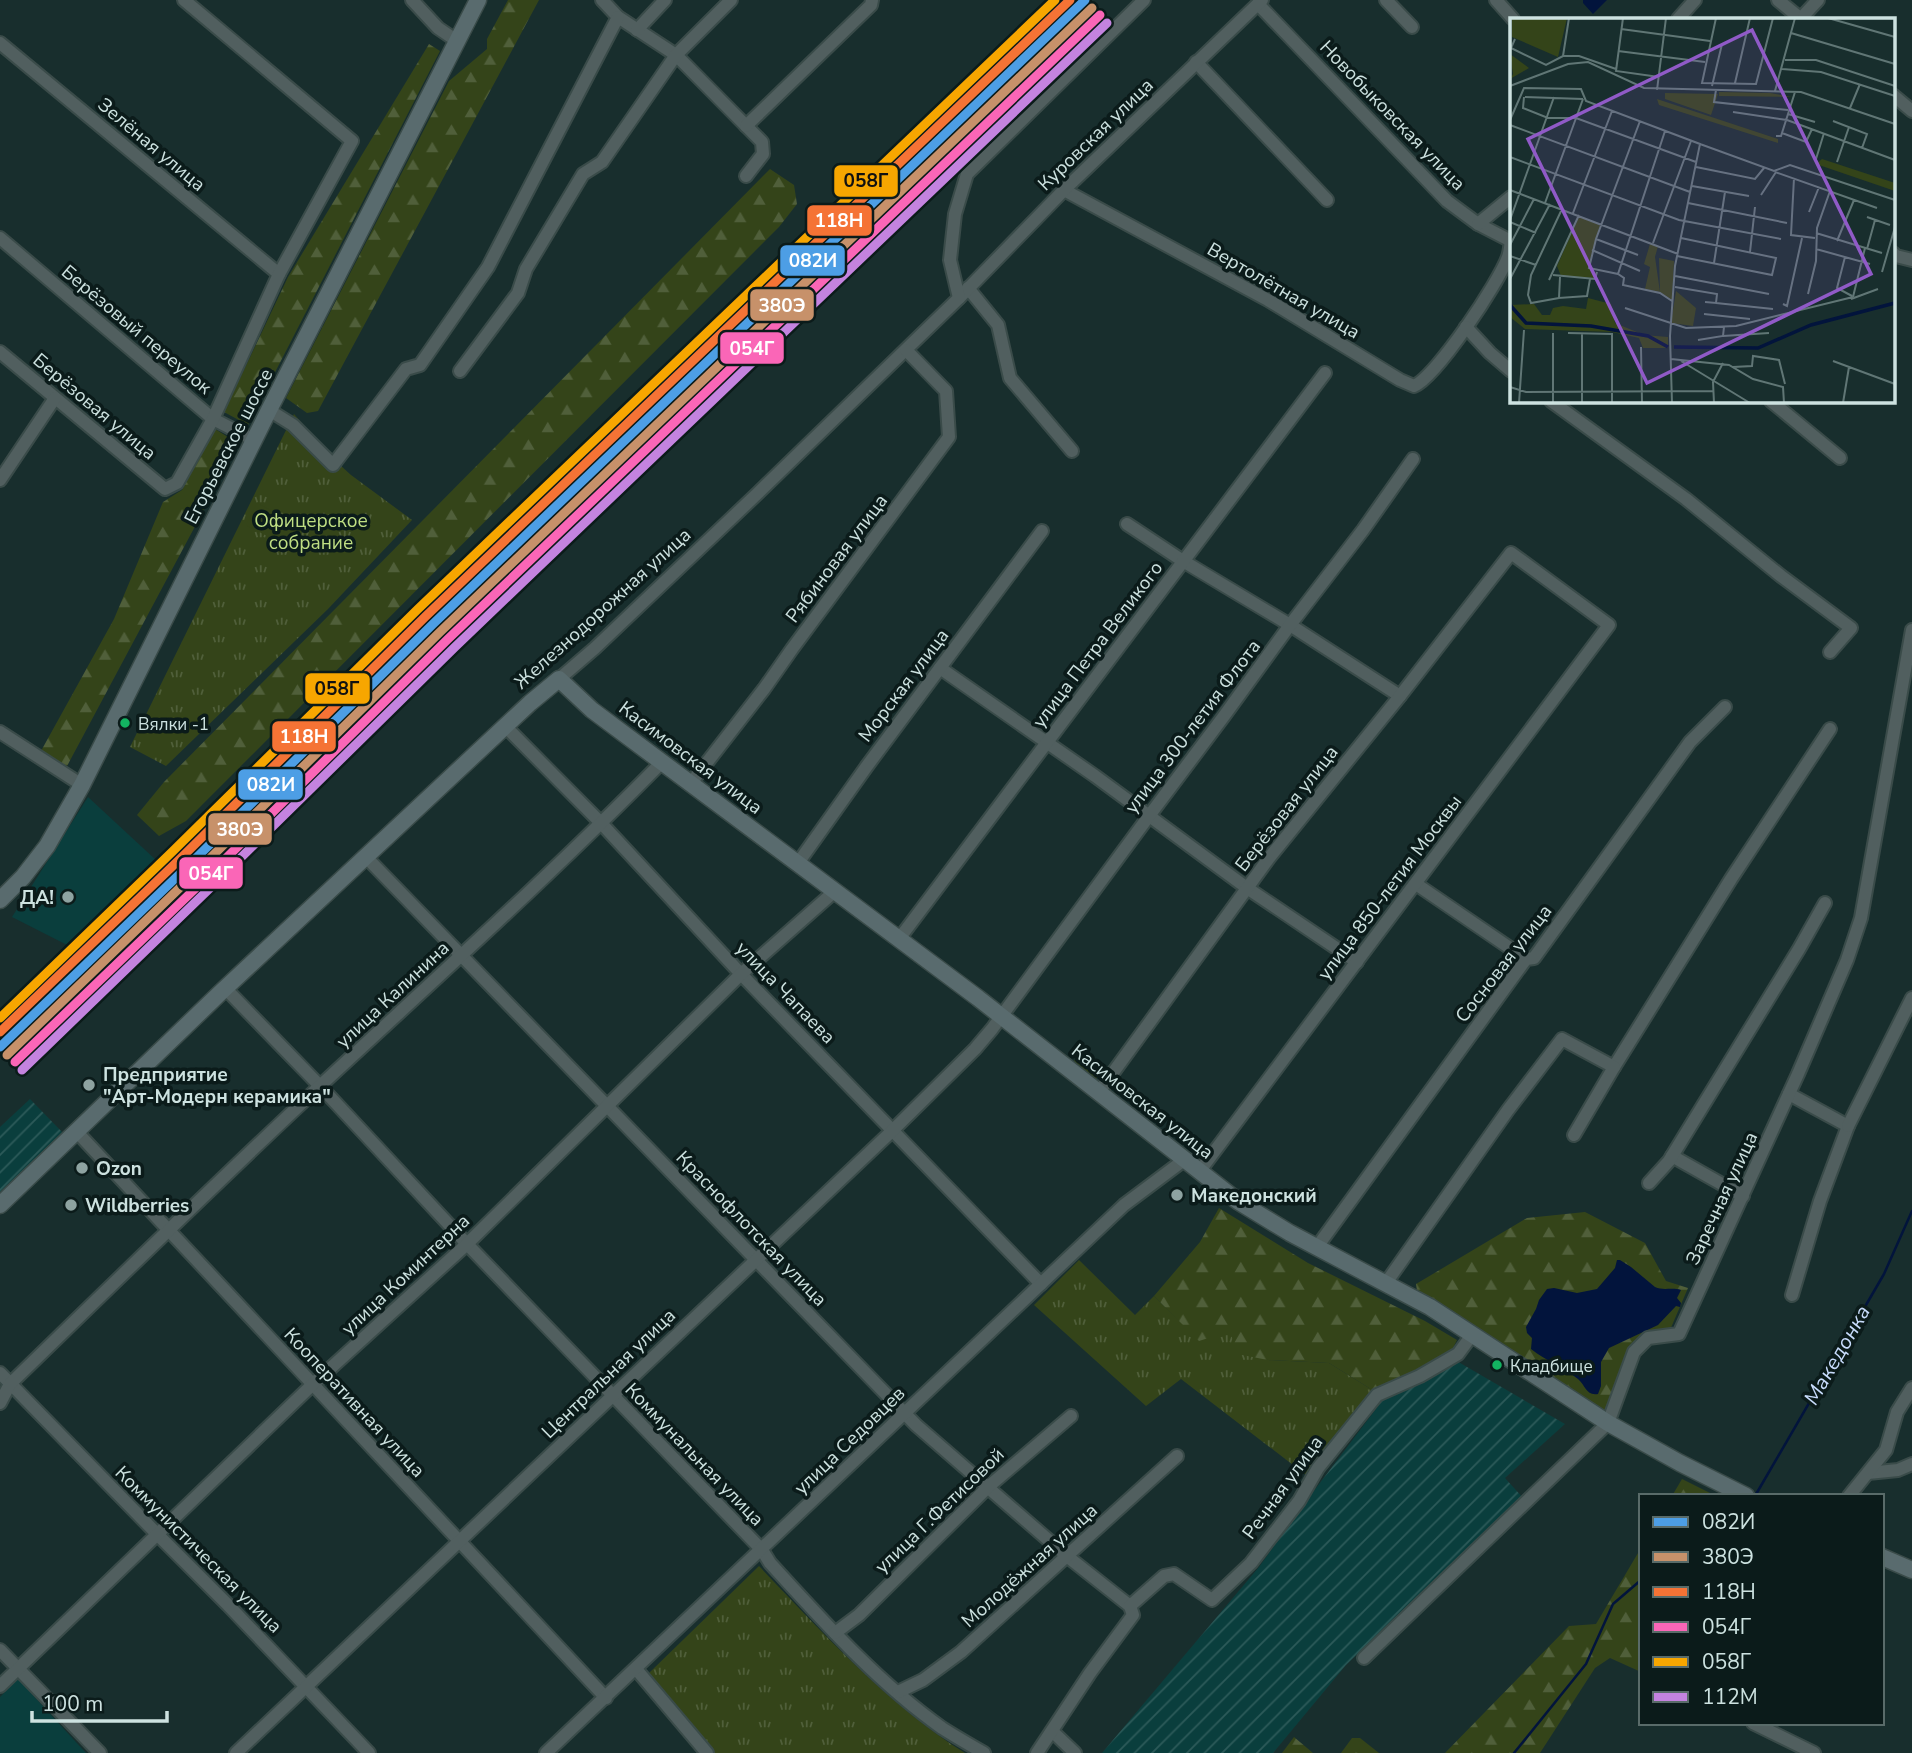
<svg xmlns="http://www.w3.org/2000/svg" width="1912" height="1753" font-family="'Nunito Sans',sans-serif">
<defs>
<pattern id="industrial-furrows" width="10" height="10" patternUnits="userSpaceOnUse" patternTransform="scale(1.75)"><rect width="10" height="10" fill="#0a3e3d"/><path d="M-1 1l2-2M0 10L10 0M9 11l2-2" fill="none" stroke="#2c5a59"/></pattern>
<pattern id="grass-tufts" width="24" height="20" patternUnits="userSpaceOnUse" patternTransform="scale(1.75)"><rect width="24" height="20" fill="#344419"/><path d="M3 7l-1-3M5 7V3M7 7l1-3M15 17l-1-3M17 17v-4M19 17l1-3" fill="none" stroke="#505f3a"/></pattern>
<pattern id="forest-firs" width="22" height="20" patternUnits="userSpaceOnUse" patternTransform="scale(1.75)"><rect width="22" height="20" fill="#344419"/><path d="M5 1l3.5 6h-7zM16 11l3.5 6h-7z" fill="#505f3a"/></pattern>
</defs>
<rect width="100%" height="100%" fill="#182e2d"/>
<g fill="#0a3e3d">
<path d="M88,797L157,861L71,947L12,917Z"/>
<path d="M18,1679L86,1753H0V1697Z"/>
</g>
<g fill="url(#industrial-furrows)">
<path d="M30,1099L64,1134L0,1194V1127Z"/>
<path d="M1455,1360L1565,1424L1505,1478L1524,1499L1438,1576L1346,1665L1273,1753H1102L1259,1567L1307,1500L1385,1397Z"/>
</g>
<g fill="url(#grass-tufts)">
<path d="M294,414L330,456L351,475L412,520L328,609L166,766L130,747Z"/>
<path d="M1079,1260L1135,1315L1154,1296L1199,1340L1230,1330L1268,1360L1329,1363L1374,1391L1330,1441L1306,1475L1181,1379L1146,1406L1034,1305Z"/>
<path d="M759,1566C823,1633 886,1703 965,1753H714L649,1673Z"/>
</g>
<g fill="url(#forest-firs)">
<path d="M508,0H539L318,411L307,413L286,398L449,81L487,49V39Z"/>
<path d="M429,44L440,51L248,425L224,412L288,277Z"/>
<path d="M770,169L794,185L797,204L779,227L186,821L159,836L137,815L164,782Z"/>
<path d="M215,429L239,444L66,768L41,751L114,619L163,502L182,490Z"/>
<path d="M1219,1208L1308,1263L1425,1321L1457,1340L1451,1352L1374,1391L1329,1363L1268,1360L1237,1354L1230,1331L1199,1341L1154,1296L1200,1242Z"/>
<path d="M1585,1212L1645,1243L1666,1281L1688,1288L1670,1330L1649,1333L1628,1349L1606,1416L1417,1291L1416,1284L1527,1218Z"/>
<path d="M1682,1479L1716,1496H1672Z"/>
<path d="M1641,1548V1672L1610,1658L1595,1668L1540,1753H1445L1569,1626L1596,1624Z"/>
<path d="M1294,1737L1313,1753H1282Z"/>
<path d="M1352,1738H1360L1379,1753H1341Z"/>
</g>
<g fill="#344419">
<path d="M257,503L299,525L288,547L246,525Z"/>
<path d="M1082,1051L1104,1069L1096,1079L1074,1061Z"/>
</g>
<g fill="#02143c">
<path d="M1583,0H1607L1593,14L1583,3Z"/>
<path d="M1617,1260H1620L1631,1267L1655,1287C1663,1291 1672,1287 1681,1290L1677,1298L1681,1303L1680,1307L1676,1306L1658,1325L1609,1348L1601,1362V1386L1598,1394C1586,1396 1586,1386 1578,1379C1563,1367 1546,1361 1531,1349L1532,1338L1527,1333L1526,1327L1536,1309L1539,1300L1547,1289L1554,1288L1577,1293L1597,1289L1615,1268Z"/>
</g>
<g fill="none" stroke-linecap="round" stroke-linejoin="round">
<g stroke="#02143c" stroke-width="2.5">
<path d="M1755,1496L1884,1274L1912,1211"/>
<path d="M1514,1753L1586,1664L1613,1604L1641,1580"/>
</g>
<defs>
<g id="minor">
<path d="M412,0L438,28L457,41"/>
<path d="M602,0L618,17L676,55L762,142L763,154L746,176"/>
<path d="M1386,0L1412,27"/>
<path d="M1496,0L1513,19"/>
<path d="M1778,0L1801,19"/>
<path d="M1258,4L1447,201L1478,224L1511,241"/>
<path d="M1678,19L1695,0"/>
<path d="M1804,19L1805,14L1818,0"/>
<path d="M637,30L665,0"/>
<path d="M0,43L279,274"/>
<path d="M1196,62L1327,200"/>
<path d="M1893,95L1912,111"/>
<path d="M746,126L871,5L872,0"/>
<path d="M1064,190L1268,300L1400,380L1414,386C1437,376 1499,282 1508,257C1510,252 1510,246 1511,240"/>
<path d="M1478,224L1511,197"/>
<path d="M0,238L213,419L254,440"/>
<path d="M1893,253L1896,256L1912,260"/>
<path d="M968,288L998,325L1010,378L1072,451"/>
<path d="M959,298L1064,190L1262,0"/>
<path d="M1466,327L1490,353L1511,371"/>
<path d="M0,352L165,489L177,483L213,419L279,274L352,141L184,0"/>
<path d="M460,371L518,293L526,269L583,174L602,162L676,55L731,0"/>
<path d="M1551,401L1686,499L1781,576L1851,628L1830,652"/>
<path d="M1771,401L1840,458"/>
<path d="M269,410L293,425L333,465L406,369L420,365L488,267L618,17"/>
<path d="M0,480L55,398"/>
<path d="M1127,524L1183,561L1290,625L1400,696"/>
<path d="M940,668L1095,776L1247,888L1357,962"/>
<path d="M559,679L595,648L758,493L959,298L950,260L955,214L967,174L1144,0"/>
<path d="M505,726L601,823L741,974L1041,1284"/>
<path d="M0,732L82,785"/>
<path d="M691,783L764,689L792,649L949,437L946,391L906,350"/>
<path d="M366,857L916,1425L1068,1557L1130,1606"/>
<path d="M798,863L867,766L1042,531"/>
<path d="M1416,884L1526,959"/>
<path d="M899,939L1325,373"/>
<path d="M225,988L320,1086L467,1244L762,1550L770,1563C823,1621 877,1682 942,1728C956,1737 970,1745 984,1753"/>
<path d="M1614,1067L1731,879L1830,729"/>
<path d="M1099,1092L1269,858L1400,696L1511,553L1609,625L1199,1172"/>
<path d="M1789,1094L1848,1126L1820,1201L1792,1295"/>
<path d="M1848,1126L1912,998"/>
<path d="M77,1132L606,1698"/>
<path d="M1672,1156L1743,1196"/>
<path d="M1649,1183L1669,1161L1799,949L1825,903"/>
<path d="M1317,1247L1526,959L1534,958L1690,742L1725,707"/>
<path d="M1386,1283L1508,1110L1562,1039L1614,1067L1574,1135"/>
<path d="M0,1373L158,1535L228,1605L369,1753"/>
<path d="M0,1403L10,1384C113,1284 215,1184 320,1086C435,979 552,874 662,762"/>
<path d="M1868,1473L1898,1470L1912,1464"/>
<path d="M1849,1496L1886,1450L1897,1412L1912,1388"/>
<path d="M835,1633L859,1615L988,1487L1071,1416"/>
<path d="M0,1650L100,1753"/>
<path d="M1364,1658L1608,1423L1634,1352L1648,1338L1679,1334L1798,1074L1847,960L1861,918L1912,630"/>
<path d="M636,1669L707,1753"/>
<path d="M0,1686L312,1385L467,1244L741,974L835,891"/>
<path d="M898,1692L923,1680L961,1652L1177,1456"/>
<path d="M1753,1723L1814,1753"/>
<path d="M1052,1731L1075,1753"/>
<path d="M236,1753L892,1131L975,1049L992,1029L1149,816L1224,716L1290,625L1363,530L1413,459"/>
<path d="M546,1753L1124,1205L1184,1160"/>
<path d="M1037,1753L1090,1673L1133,1615L1130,1606L1164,1576L1174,1574L1212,1600L1251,1563L1299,1501L1318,1468L1377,1395L1420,1376L1458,1354L1472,1335"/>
</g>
<g id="major">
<path d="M0,900L23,877L47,846L82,785L269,410L478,0"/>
<path d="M0,1205L219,994L530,703L559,679L592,710L978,998L1239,1202L1290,1233L1430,1307L1608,1423L1680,1463L1746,1496"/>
<path d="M1882,1557L1912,1570"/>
</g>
</defs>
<use href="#minor" stroke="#3a4b49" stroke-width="16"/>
<use href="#major" stroke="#3a4b49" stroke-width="19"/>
<use href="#minor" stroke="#515f5f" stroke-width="12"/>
<use href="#major" stroke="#596b6e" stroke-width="16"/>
<defs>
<path id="rail-1" d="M0,1047L187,867L433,624L1085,0"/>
<path id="rail-2" d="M7,1055L194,874L440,632L1092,8"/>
<path id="rail-3" d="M0,1032L180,859L426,616L1070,0"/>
<path id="rail-4" d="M15,1062L202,882L448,639L1100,15"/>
<path id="rail-5" d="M0,1018L172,852L418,609L1055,0"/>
<path id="rail-6" d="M22,1070L209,889L455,647L1107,23"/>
</defs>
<use href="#rail-1" stroke="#0b1b1a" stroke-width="14"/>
<use href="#rail-2" stroke="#0b1b1a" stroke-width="14"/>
<use href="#rail-3" stroke="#0b1b1a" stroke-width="14"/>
<use href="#rail-4" stroke="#0b1b1a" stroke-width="14"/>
<use href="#rail-5" stroke="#0b1b1a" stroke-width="14"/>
<use href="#rail-6" stroke="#0b1b1a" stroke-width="14"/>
<use href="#rail-1" stroke="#4d9ee5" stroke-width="9"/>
<use href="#rail-2" stroke="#c7916a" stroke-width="9"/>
<use href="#rail-3" stroke="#f57335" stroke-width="9"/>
<use href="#rail-4" stroke="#fa66b7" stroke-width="9"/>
<use href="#rail-5" stroke="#f7a600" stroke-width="9"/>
<use href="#rail-6" stroke="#c483df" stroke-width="9"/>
</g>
<g fill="#13b361" stroke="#0b1b1a" stroke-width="2.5">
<circle cx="125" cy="723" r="6"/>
<circle cx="1497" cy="1365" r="6"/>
</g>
<g fill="#8ea3a1" stroke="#0b1b1a" stroke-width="2.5">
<circle cx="68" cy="897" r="7"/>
<circle cx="89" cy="1085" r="7"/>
<circle cx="82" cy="1168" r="7"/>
<circle cx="1177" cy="1195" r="7"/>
<circle cx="71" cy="1205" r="7"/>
</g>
<g text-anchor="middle" stroke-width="7" stroke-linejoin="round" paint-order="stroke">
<g font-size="17" fill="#cde2e0" stroke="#0b1b1a" text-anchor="start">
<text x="138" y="730">Вялки -1</text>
<text x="1510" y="1372">Кладбище</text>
</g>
<g font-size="19" fill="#cde2e0" stroke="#0b1b1a">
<text transform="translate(1393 115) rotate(46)" y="7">Новобыковская улица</text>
<text transform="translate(1095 134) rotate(-44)" y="7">Куровская улица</text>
<text transform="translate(152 144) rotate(40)" y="7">Зелёная улица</text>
<text transform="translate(1284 290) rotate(30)" y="7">Вертолётная улица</text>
<text transform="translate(137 329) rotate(40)" y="7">Берёзовый переулок</text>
<text transform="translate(95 406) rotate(40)" y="7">Берёзовая улица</text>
<text transform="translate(228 446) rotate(-63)" y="7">Егорьевское шоссе</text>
<text transform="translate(836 558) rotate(-53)" y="7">Рябиновая улица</text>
<text transform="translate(602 608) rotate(-42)" y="7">Железнодорожная улица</text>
<text transform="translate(1097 644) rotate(-53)" y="7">улица Петра Великого</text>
<text transform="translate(903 685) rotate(-53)" y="7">Морская улица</text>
<text transform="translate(1192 726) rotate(-53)" y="7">улица 300-летия Флота</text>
<text transform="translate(691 757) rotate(37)" y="7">Касимовская улица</text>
<text transform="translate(1286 808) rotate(-52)" y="7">Берёзовая улица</text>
<text transform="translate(1389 887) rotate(-53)" y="7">улица 850-летия Москвы</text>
<text transform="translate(1503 963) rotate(-52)" y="7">Сосновая улица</text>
<text transform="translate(786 992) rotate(46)" y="7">улица Чапаева</text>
<text transform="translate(392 994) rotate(-43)" y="7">улица Калинина</text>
<text transform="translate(1143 1101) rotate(38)" y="7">Касимовская улица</text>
<text transform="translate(1721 1198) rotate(-65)" y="7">Заречная улица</text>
<text transform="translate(752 1228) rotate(46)" y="7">Краснофлотская улица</text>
<text transform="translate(405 1274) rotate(-43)" y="7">улица Коминтерна</text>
<text transform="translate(608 1373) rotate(-44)" y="7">Центральная улица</text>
<text transform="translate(355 1402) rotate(47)" y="7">Кооперативная улица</text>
<text transform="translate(849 1440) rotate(-44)" y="7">улица Седовцев</text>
<text transform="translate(695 1454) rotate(46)" y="7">Коммунальная улица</text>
<text transform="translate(1282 1487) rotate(-54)" y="7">Речная улица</text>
<text transform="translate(939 1510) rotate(-44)" y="7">улица Г.Фетисовой</text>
<text transform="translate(199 1549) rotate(45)" y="7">Коммунистическая улица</text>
<text transform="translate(1029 1565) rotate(-42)" y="7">Молодёжная улица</text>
</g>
<g font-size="19" fill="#bfde83" stroke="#0b1b1a">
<text x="311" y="527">Офицерское<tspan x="311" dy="22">собрание</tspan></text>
</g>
<g font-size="19" font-weight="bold" fill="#cde2e0" stroke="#0b1b1a" text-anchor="start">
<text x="54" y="904" text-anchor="end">ДА!</text>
<text x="103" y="1081">Предприятие<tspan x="103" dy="22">"Арт-Модерн керамика"</tspan></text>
<text x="96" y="1175">Ozon</text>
<text x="1191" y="1202">Македонский</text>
<text x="85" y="1212">Wildberries</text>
</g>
<g font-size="21" font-style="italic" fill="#c8dcfc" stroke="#0b1b1a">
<text transform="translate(1837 1355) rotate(-60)" y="7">Македонка</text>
</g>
</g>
<g transform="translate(1510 18)">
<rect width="385" height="385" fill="#182e2d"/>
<path d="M155,75L208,76L201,97L155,81ZM69,199L90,207L78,249L86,255L84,260L51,258L47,248ZM140,226L148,228L145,239L150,274L135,271L140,249L134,246Z" fill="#344419"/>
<path d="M0,36L19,50L0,61L3,56ZM209,74L260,75L282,79L209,78ZM147,81L268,121V125L149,87ZM312,141L385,165V173L306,146ZM149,240L164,243L162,282L150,274ZM166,273L186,290L183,308L161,305ZM78,280L101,286L105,305L134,317L158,319V330H133L129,320L102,314L15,311L0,299V287L24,286L32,297H40L43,290L53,288L76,291Z" fill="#344419"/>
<path d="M2,0H57L48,39L2,19Z" fill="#344419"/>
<path fill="none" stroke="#02143c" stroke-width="3.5" d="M0,287L16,305L81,308L138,318L158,329M164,329L248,330L301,307L385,285"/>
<path fill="none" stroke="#607675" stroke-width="2" d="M113,0L106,53L149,59M206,0L192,65L246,66L263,0M318,0L385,19M111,11L200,23M281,15L385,46M5,21L1,30L36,47L53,38H69L106,51M108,33L195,44M53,38L59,0M275,42H306L385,68M272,51L311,54L385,78M225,65L240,0M0,68L58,46L78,44L134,70L291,74L385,106M202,68L212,26M147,72L156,0M206,72L204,84L278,92M265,73L285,0M14,79L13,90L38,100H66L186,144M15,79L73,81M340,90L350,66M223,94L277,102L385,142M278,96L305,104M0,102L14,70L71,71L76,83L190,126L165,248L160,318L162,385M130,103L86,221L79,250L108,256L114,260L113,267L150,275L162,283M323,103L357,116L352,130M0,107L180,174M272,115L296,124L302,111M266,118H271L285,74M190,126L264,153L280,147L385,182M0,139L169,202L271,221M306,141L314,115M327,144L339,109M186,149L245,161L254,150M265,154L367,190M284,160L281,217L305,220M182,168L239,178M0,172L168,236M251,177L266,154M35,185L73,81M178,185L277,205M299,194L309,169M63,195L102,93M357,199L380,207M0,202L44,79M0,204L26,215M306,215L372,235M86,221L128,237M327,223L344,182M143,225L181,123M0,227L24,181M306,231L360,246M357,231L365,202M82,232L130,253M240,234L245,189M0,238L26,247M167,238L262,257L266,240L171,220M335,239L327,270L342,278M204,245L215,174M372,254L385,209M108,256L155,113M43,257L85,261L87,254M165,258L259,276M50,259L49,280L77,278L80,261M0,261L40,186M39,262L69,197M165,269L207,276L206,285L195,284M298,276L306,243L307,210L320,173M343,279L355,230M49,280L21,285L18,277L21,257L52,191M341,281L368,271M206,285L263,291M273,286L277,288L292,220M115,290L176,310L226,308L343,279M194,296L240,301M58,315L102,316V385M213,318L259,315M188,322L213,318L214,309M131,329L132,385M161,341L219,347L243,361L273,369L274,385M171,343L240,385M323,343L385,366M223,349L242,348L243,338L269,342L275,366M0,369L16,374L203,373M9,385L14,312M43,385V315M72,385V315M204,385L203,364L213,345M333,385L339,349"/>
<path fill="#905ac7" fill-opacity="0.15" stroke="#905ac7" stroke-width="3.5" d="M242,12L361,256L137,365L18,121Z"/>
<rect width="385" height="385" fill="none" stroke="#cde2e0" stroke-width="3.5"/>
</g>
<g stroke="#0b1b1a" stroke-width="2.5">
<rect x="833" y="164" width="66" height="34" rx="7" fill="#f7a600"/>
<rect x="806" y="204" width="67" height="33" rx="7" fill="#f57335"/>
<rect x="779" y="244" width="67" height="33" rx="7" fill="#4d9ee5"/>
<rect x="749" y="288" width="66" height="34" rx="7" fill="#c7916a"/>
<rect x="719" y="331" width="66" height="34" rx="7" fill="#fa66b7"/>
<rect x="304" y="672" width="67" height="33" rx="7" fill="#f7a600"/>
<rect x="271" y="720" width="66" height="33" rx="7" fill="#f57335"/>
<rect x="237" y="768" width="67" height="33" rx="7" fill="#4d9ee5"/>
<rect x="207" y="812" width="66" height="34" rx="7" fill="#c7916a"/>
<rect x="178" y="856" width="66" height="34" rx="7" fill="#fa66b7"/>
</g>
<g font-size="19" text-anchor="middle" font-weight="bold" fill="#fff">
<text x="839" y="227">118Н</text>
<text x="813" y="267">082И</text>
<text x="782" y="312">380Э</text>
<text x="752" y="355">054Г</text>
<text x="304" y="743">118Н</text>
<text x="271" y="791">082И</text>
<text x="240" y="836">380Э</text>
<text x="211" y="880">054Г</text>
</g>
<g font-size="19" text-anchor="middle" font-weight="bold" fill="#111">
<text x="866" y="187">058Г</text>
<text x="337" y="695">058Г</text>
</g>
<rect x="1639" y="1494" width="245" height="231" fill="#0b1b1a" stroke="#596b69" stroke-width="2"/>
<rect x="1653" y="1517" width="35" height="10" fill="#4d9ee5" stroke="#596b69" stroke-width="2"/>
<text x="1702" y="1529" font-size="21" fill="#cde2e0">082И</text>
<rect x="1653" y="1552" width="35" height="10" fill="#c7916a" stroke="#596b69" stroke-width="2"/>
<text x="1702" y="1564" font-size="21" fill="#cde2e0">380Э</text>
<rect x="1653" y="1587" width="35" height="10" fill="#f57335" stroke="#596b69" stroke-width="2"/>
<text x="1702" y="1599" font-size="21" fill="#cde2e0">118Н</text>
<rect x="1653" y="1622" width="35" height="10" fill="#fa66b7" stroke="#596b69" stroke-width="2"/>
<text x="1702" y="1634" font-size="21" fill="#cde2e0">054Г</text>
<rect x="1653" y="1657" width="35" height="10" fill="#f7a600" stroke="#596b69" stroke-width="2"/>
<text x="1702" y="1669" font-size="21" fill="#cde2e0">058Г</text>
<rect x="1653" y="1692" width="35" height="10" fill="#c483df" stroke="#596b69" stroke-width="2"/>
<text x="1702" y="1704" font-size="21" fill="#cde2e0">112М</text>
<path d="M32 1711v10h135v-10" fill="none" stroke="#cde2e0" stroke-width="3.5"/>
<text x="42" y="1711" font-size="21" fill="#cde2e0" stroke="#0b1b1a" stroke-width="5" paint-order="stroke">100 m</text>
</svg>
